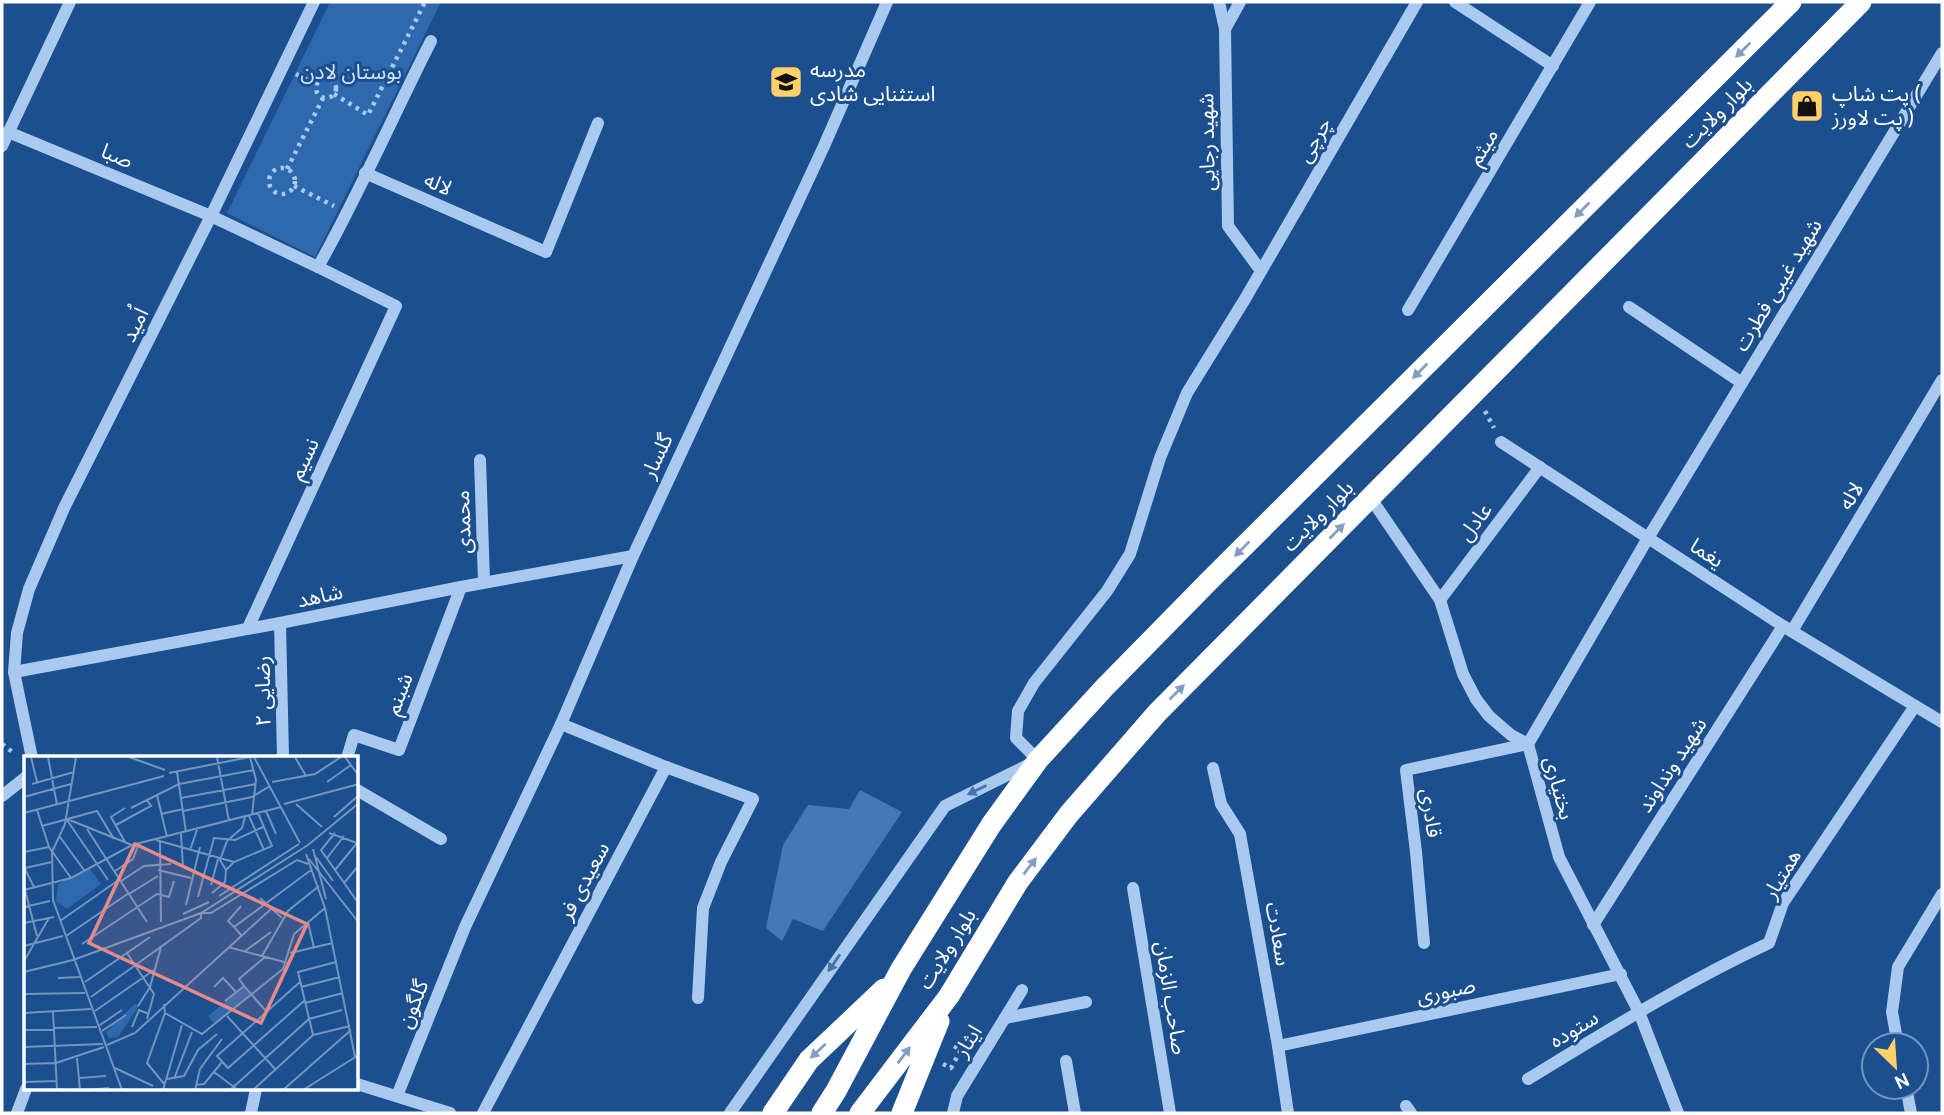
<svg xmlns="http://www.w3.org/2000/svg" width="1944" height="1115" font-family="Cabin,'Noto Sans Arabic',sans-serif">
<rect width="100%" height="100%" fill="#1b4f8f"/>
<path fill="#2e69ad" d="M330,2H441L315,257L227,213Z"/>
<path fill="#4478b7" d="M860,790L902,812L823,931L793,919L782,941L766,928L783,845L808,805L849,809Z"/>
<g fill="none" stroke-linecap="round" stroke-linejoin="round">
<g stroke="#a9c9ee" stroke-width="4.5" stroke-dasharray="3.5 5" stroke-linecap="butt">
<path d="M296,74L317,85"/>
<circle cx="326" cy="88" r="10"/>
<path d="M334,94L368,115L425,2"/>
<circle cx="282" cy="181" r="13"/>
<path d="M287,169L323,98"/>
<path d="M294,186L334,206"/>
<path d="M1485,411L1494,428"/>
<path d="M2,744L15,754"/>
<path d="M943,1064L951,1068L961,1050L952,1045"/>
</g>
<g stroke="#a9c9ee" stroke-width="12">
<path d="M1219,2L1225,29L1228,226L1261,271"/>
<path d="M1455,2L1553,66"/>
<path d="M1225,29L1240,2"/>
<path d="M8,132L211,216L318,267"/>
<path d="M2,146L70,2"/>
<path d="M365,173L546,252L598,123"/>
<path d="M1629,307L1742,383"/>
<path d="M1408,310L1590,2"/>
<path d="M1501,442L1783,626L1942,722"/>
<path d="M480,460L484,582"/>
<path d="M1370,497L1440,600L1463,674L1476,699L1489,716L1511,735L1528,744L1559,857L1639,1012L1678,1113"/>
<path d="M1440,600L1540,467"/>
<path d="M280,623L283,758"/>
<path d="M248,628L396,306L318,267C359,194 393,116 431,41"/>
<path d="M1792,631L1942,380"/>
<path d="M14,672L280,623L461,587L633,556"/>
<path d="M32,758L14,672L17,633L29,589L64,508L211,216L314,2"/>
<path d="M347,758L354,735L399,750L461,587"/>
<path d="M666,767L753,799L721,862L703,908L698,998"/>
<path d="M1213,768L1221,804L1240,834L1278,1046L1288,1113"/>
<path d="M357,790L441,839"/>
<path d="M2,796L26,777"/>
<path d="M1133,888L1170,1113"/>
<path d="M1593,925L1783,626"/>
<path d="M1424,943L1416,852L1406,770L1528,744L1648,538L1942,53"/>
<path d="M1005,1018L1086,1002"/>
<path d="M1898,1045L1892,1012L1898,967L1942,894"/>
<path d="M1278,1046L1621,974"/>
<path d="M1066,1061L1075,1113"/>
<path d="M1528,1079C1607,1031 1685,982 1769,943L1783,903L1915,706"/>
<path d="M357,1084L450,1113"/>
<path d="M1906,1087L1911,1113"/>
<path d="M397,1096L465,927L561,724L633,556L824,146L887,2"/>
<path d="M1406,1106L1411,1113"/>
<path d="M17,1113L26,1089"/>
<path d="M251,1113L256,1089"/>
<path d="M483,1113L666,767L561,724"/>
<path d="M730,1113L945,806L1038,760L1016,738L1018,711L1034,683L1107,591L1130,554L1160,458L1187,393L1245,299L1417,2"/>
<path d="M953,1113L957,1096L1022,990"/>
</g>
<g stroke="#fff" stroke-width="21">
<path d="M773,1113L809,1060L884,989"/>
<path d="M822,1113L836,1091L901,969L991,825L1038,760L1105,687L1211,579L1791,2"/>
<path d="M860,1113L949,996L1018,882L1069,814L1157,713L1861,2"/>
<path d="M902,1113L939,1021"/>
</g>
</g>
<defs><path id="oneway-solid" d="M-6-.8H1V-3.2L6.5 0L1 3.2V.8H-6Z" transform="scale(1.75)"/></defs>
<g fill="#829ec1">
<use href="#oneway-solid" transform="translate(1743 50) rotate(135)"/>
<use href="#oneway-solid" transform="translate(1582 210) rotate(135)"/>
<use href="#oneway-solid" transform="translate(1420 371) rotate(135)"/>
<use href="#oneway-solid" transform="translate(1337 531) rotate(-45)"/>
<use href="#oneway-solid" transform="translate(1242 549) rotate(135)"/>
<use href="#oneway-solid" transform="translate(1177 692) rotate(-45)"/>
<use href="#oneway-solid" transform="translate(1030 866) rotate(-52)"/>
<use href="#oneway-solid" transform="translate(818 1051) rotate(137)"/>
<use href="#oneway-solid" transform="translate(904 1055) rotate(-53)"/>
</g>
<g fill="#4674ac">
<use href="#oneway-solid" transform="translate(977 790) rotate(154)"/>
<use href="#oneway-solid" transform="translate(834 963) rotate(125)"/>
</g>
<defs>
<symbol id="school-square" viewBox="-11 -11 22 22"><rect x="-9" y="-9" width="18" height="18" rx="4" fill="#ffd166" stroke="#1b4f8f"/><path d="M0-5L7-2L0 1L-7-2ZM-4 1L0 2.5L4 1V4Q0 6-4 4Z" fill="#111"/></symbol>
<symbol id="shop-square" viewBox="-11 -11 22 22"><rect x="-9" y="-9" width="18" height="18" rx="4" fill="#ffd166" stroke="#1b4f8f"/><path d="M-5-2.5h2.3a2.7 3.5 0 0 1 5.4 0H5L5.5 6h-11ZM-1.5-2.5h3a1.5 2.3 0 0 0-3 0Z" fill="#111"/></symbol>
</defs>
<g fill-rule="evenodd">
<use href="#school-square" x="767" y="63" width="38" height="38"/>
<use href="#shop-square" x="1788" y="87" width="38" height="38"/>
</g>
<g text-anchor="middle" stroke-width="6" stroke-linejoin="round" paint-order="stroke">
<g font-size="21" fill="#fff" stroke="#1b4f8f" text-anchor="start">
<text x="810" y="77">مدرسه<tspan x="810" dy="24">استثنایی شادی</tspan></text>
<text x="1832" y="101">پت شاپ (<tspan x="1832" dy="24">پت لاورز )</tspan></text>
</g>
<g font-size="21" fill="#cfe3fa" stroke="#1b4f8f">
<text x="351" y="79">بوستان لادن</text>
</g>
<g font-size="21" fill="#fff" stroke="#1b4f8f">
<text transform="translate(1717 113) rotate(-45)" y="7">بلوار ولایت</text>
<text transform="translate(1314 140) rotate(-60)" y="7">چرچی</text>
<text transform="translate(1207 142) rotate(-91)" y="7">شهید رجایی</text>
<text transform="translate(1483 147) rotate(-59)" y="7">میثم</text>
<text transform="translate(117 156) rotate(23)" y="7">صبا</text>
<text transform="translate(438 184) rotate(24)" y="7">لاله</text>
<text transform="translate(1778 285) rotate(-59)" y="7">شهید غیبی فطرت</text>
<text transform="translate(135 325) rotate(-64)" y="7">اُمید</text>
<text transform="translate(657 456) rotate(-65)" y="7">گلسار</text>
<text transform="translate(304 459) rotate(-65)" y="7">نسیم</text>
<text transform="translate(1851 496) rotate(-59)" y="7">لاله</text>
<text transform="translate(1318 516) rotate(-45)" y="7">بلوار ولایت</text>
<text transform="translate(463 522) rotate(-92)" y="7">محمدی</text>
<text transform="translate(1475 522) rotate(-53)" y="7">عادل</text>
<text transform="translate(1707 553) rotate(33)" y="7">یغما</text>
<text transform="translate(320 596) rotate(-12)" y="7">شاهد</text>
<text transform="translate(263 691) rotate(-91)" y="7">رضایی ۲</text>
<text transform="translate(399 694) rotate(-69)" y="7">شبنم</text>
<text transform="translate(1672 765) rotate(-57)" y="7">شهید ونداوند</text>
<text transform="translate(1559 788) rotate(75)" y="7">بختیاری</text>
<text transform="translate(1431 813) rotate(82)" y="7">قادری</text>
<text transform="translate(1782 874) rotate(-59)" y="7">همتیار</text>
<text transform="translate(584 881) rotate(-62)" y="7">سعیدی فر</text>
<text transform="translate(1278 934) rotate(80)" y="7">سعادت</text>
<text transform="translate(947 949) rotate(-58)" y="7">بلوار ولایت</text>
<text transform="translate(1446 991) rotate(-12)" y="7">صبوری</text>
<text transform="translate(1171 998) rotate(81)" y="7">صاحب الزمان</text>
<text transform="translate(413 1004) rotate(-68)" y="7">گلگون</text>
<text transform="translate(1574 1029) rotate(-31)" y="7">ستوده</text>
<text transform="translate(968 1041) rotate(-58)" y="7">ایثار</text>
</g>
</g>
<g transform="translate(24 756)">
<rect width="334" height="334" fill="#1b4f8f"/>
<path d="M66,113L77,128L43,153L32,145L34,128ZM220,231L226,239L190,268L184,260ZM111,248L115,250L94,281L85,282L82,276Z" fill="#2e69ad"/>
<path fill="none" stroke="#7695bc" stroke-width="2" d="M7,1L13,26M24,1L33,49M52,1L41,68L28,96L29,144L98,334M105,1L141,14M193,1L205,65M230,1L276,87M271,1L282,20M321,1L335,20M153,16L162,76M145,17L226,1L232,24L228,59M248,26L291,18L317,1M303,26L327,9M8,28L50,16M133,39L143,81M0,41L47,28M157,42L232,28M260,48L335,28M272,48L298,71M101,52L87,61L101,86M107,52L155,28L230,14M13,54L25,91L47,122M159,55L228,41L246,30M242,55L252,78M0,57L140,20M137,58L159,53M225,60L240,94M310,61L335,39M43,63L108,89M43,64L84,124M92,69L127,50L123,44M18,70L73,55L90,83M63,73L123,166M305,77L333,87M311,77L297,94L335,148M157,78L159,111M36,81L60,114M132,84L210,106M136,85L137,166M289,93L302,143M166,94L173,74M0,96L25,91M282,98L301,152L331,301M292,101L309,125M303,102L320,80M285,103L335,167M0,111L10,131M1,112L28,106M134,114L167,122M202,114L196,104L203,85L218,72L221,61M311,114L333,87M91,115L109,103L115,87M97,125L120,110L147,108M320,127L335,109M187,129L194,103M0,134L47,122L108,89L257,51M1,134L13,180M188,137L201,126L202,114L210,106L248,90L234,57M105,138L134,120M195,140L275,88M174,141L190,82L211,84L239,71M236,142L258,162M162,149L176,91M0,151L26,145M159,158L185,146M36,165L96,123M284,166L290,192M0,167L30,161M210,171L204,165L217,150M42,180L105,137M218,180L210,171L287,114M58,188L133,138L145,141L150,125M0,190L39,180M204,191L264,207M221,195L247,176M103,197L130,238L123,263M266,197L309,187M238,200L264,155L295,130M0,205L25,162M0,216L49,204L177,157L284,89L335,47M34,222L56,221M61,226L126,181M276,226L193,300L204,312L280,245M220,230L242,255M190,231L199,222L212,236M277,231L316,221M0,238L61,237M67,241L177,162V157H187L273,104L284,108M201,245L220,230L215,223L241,201M281,247L319,237M140,248L141,257L178,278L259,213L270,178L301,152M114,250L126,231L137,191M71,255L130,214M29,256L33,334M0,257L67,253M141,257L123,307L141,329M203,260L251,313M76,269L98,254M108,271L115,254L125,258M30,272L73,271M0,274H30M78,275L102,259M289,279L274,216L312,206M289,279L326,270M83,289L111,277L247,153M0,291L79,288M53,302L56,334M0,308L32,307L80,291M91,312L129,330M190,316L214,334M55,322L82,320M143,323L160,320L174,294L193,278M150,323L168,276M0,326L33,325M172,329L180,328L198,306M61,334L85,332M139,334L158,269M171,334L176,313L198,283M206,334L285,263L318,254M229,334L289,279M259,334L327,274M279,334L333,300"/>
<path fill="#e88989" fill-opacity="0.15" stroke="#e88989" stroke-width="3.5" d="M111,88L283,168L237,267L65,187Z"/>
<rect width="334" height="334" fill="none" stroke="#fff" stroke-width="3.5"/>
</g>
<rect width="1944" height="1115" fill="none" stroke="#ffffff" stroke-width="7"/>
<g transform="translate(1895 1066) rotate(155)"><circle r="33" fill="#1b4f8f" stroke="#7695bc" stroke-width="2"/>
<path d="M0-5L12 26L0 18L-12 26Z" fill="#ffd166"/>
<text y="-10" font-size="19" font-weight="bold" text-anchor="middle" fill="#ffffff">N</text>
</g>
</svg>
